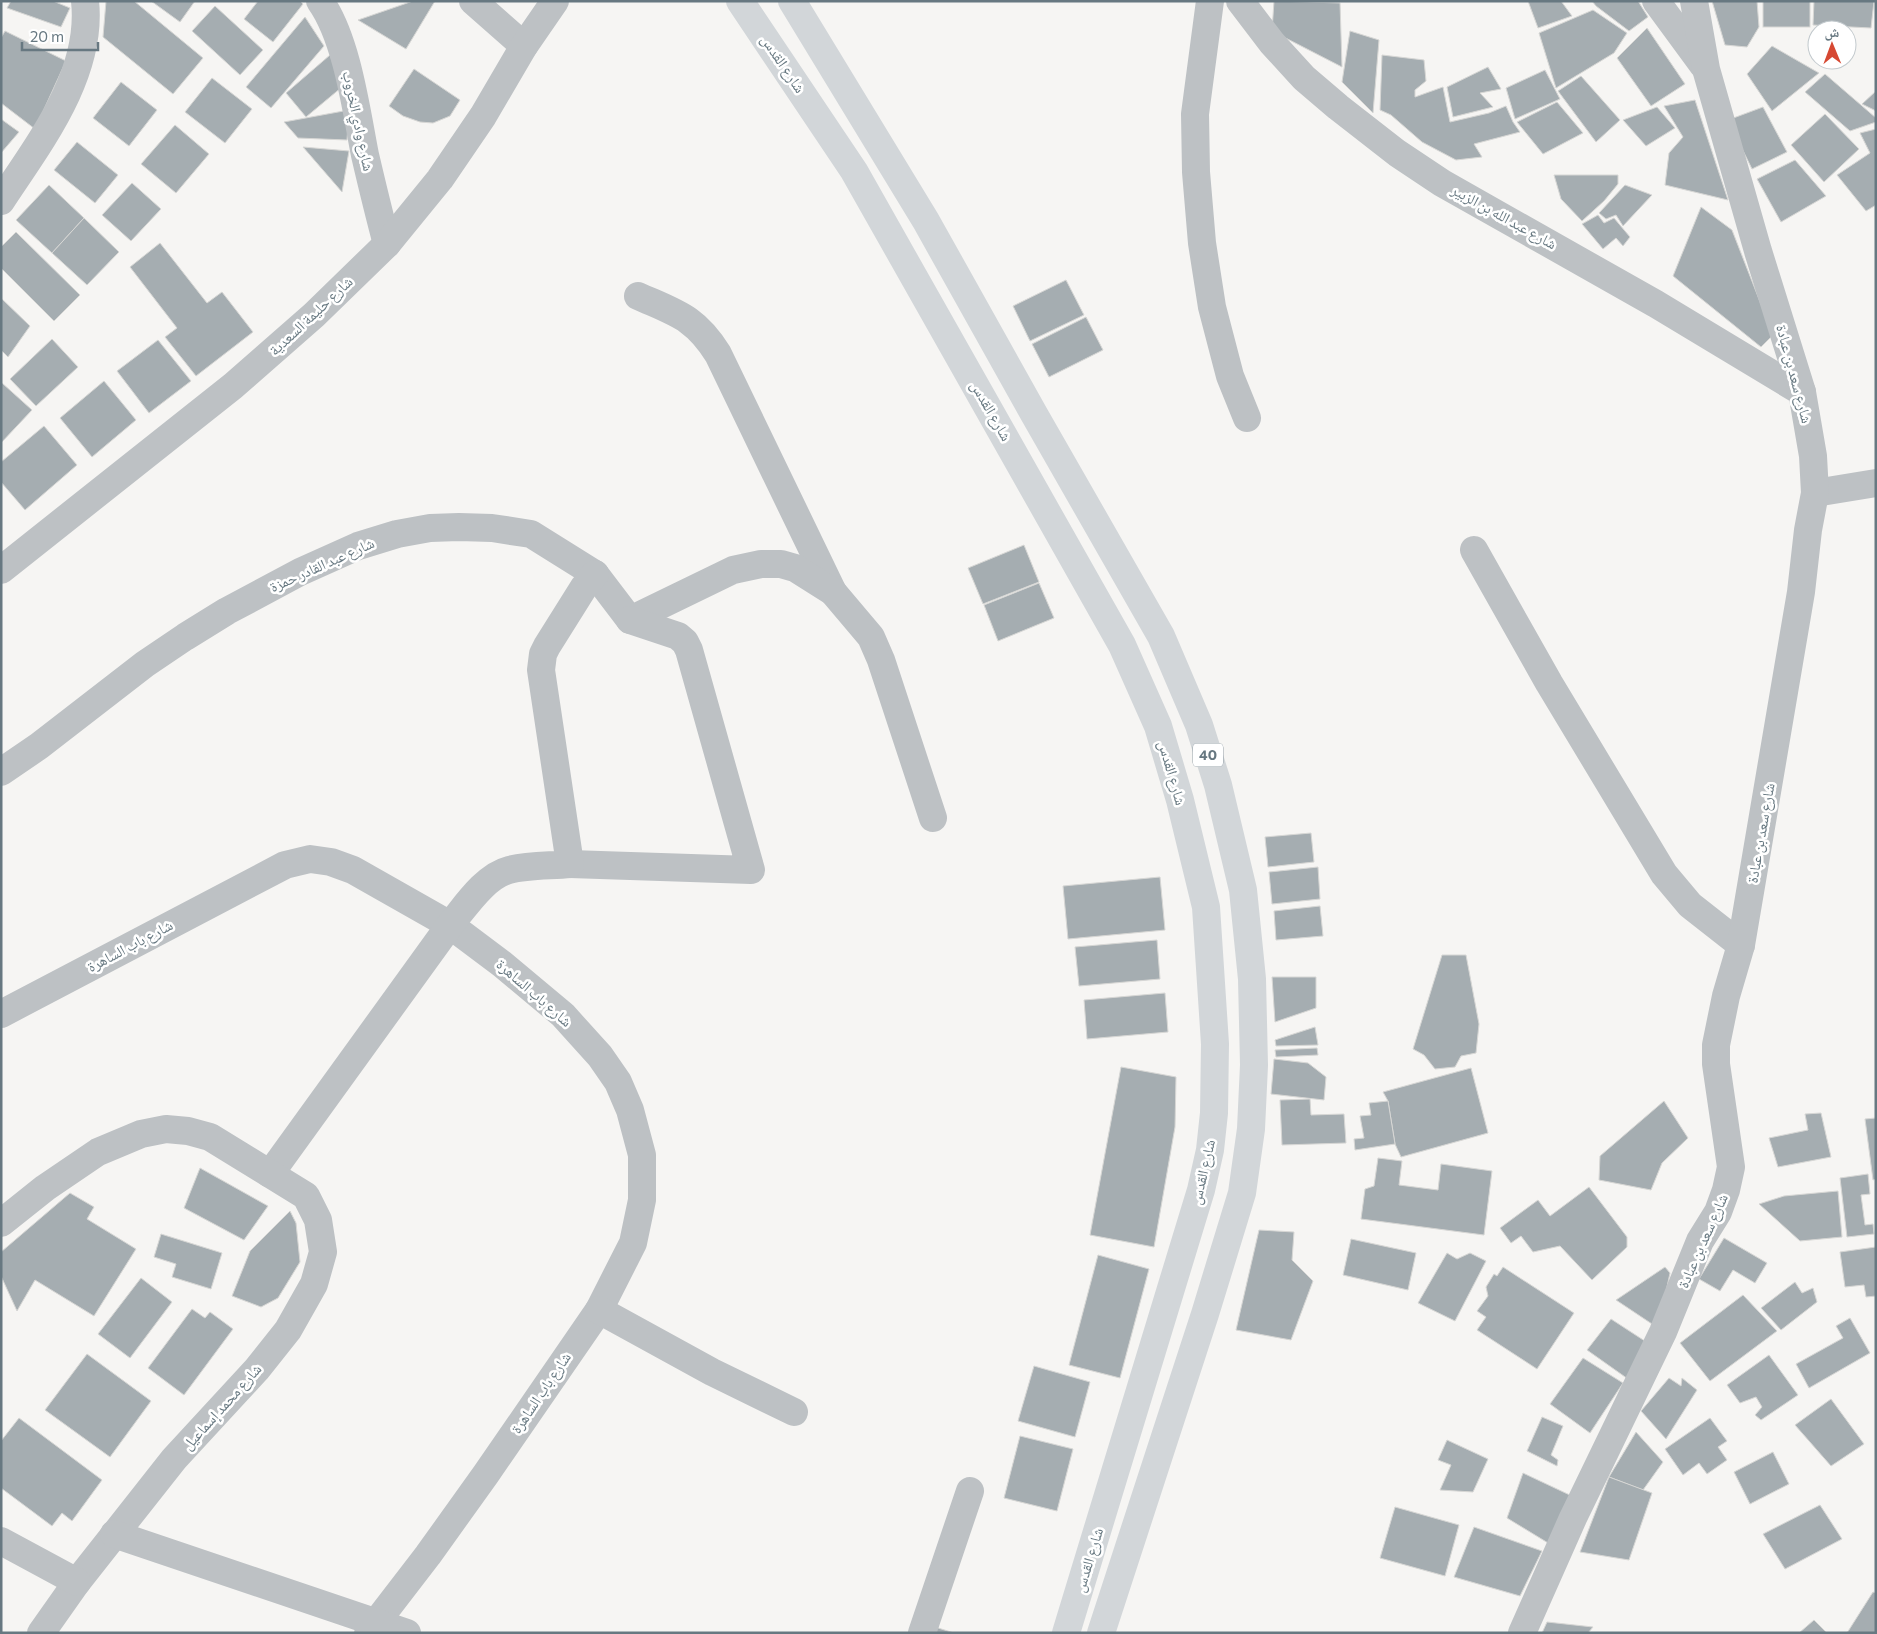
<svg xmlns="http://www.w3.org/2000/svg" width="1877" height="1634" font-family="Commissioner,'Noto Naskh Arabic',sans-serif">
<rect width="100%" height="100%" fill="#f6f5f3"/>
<g fill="#a5adb1" stroke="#d7d7d5">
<path d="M11,1H53L70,8L61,27L7,8Z"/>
<path d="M106,1H134L203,58L173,94L103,37Z"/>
<path d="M151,1H195L180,22Z"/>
<path d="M258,1H300L303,4L273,42L244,19Z"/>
<path d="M413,1H435L406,49L358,20Z"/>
<path d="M1274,1L1340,3L1342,67L1272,31Z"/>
<path d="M1528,1H1561L1572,16L1538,28Z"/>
<path d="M1592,1H1638L1648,17L1629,31L1596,6Z"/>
<path d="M1712,1H1757L1759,27L1747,47L1725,45Z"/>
<rect x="1763" y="1" width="47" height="26"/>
<path d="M1814,1H1874L1871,28L1813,25Z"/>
<path d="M215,6L263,50L240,75L192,31Z"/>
<path d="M1593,10L1627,33L1614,53L1556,88L1539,33Z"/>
<path d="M305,17L324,46L271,108L246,87Z"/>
<path d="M1647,28L1685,84L1651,106L1617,58Z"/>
<path d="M5,31L66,61L35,129L1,103V38Z"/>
<path d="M1350,31L1379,40L1373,113L1342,82Z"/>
<path d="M1772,46L1819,73L1772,111L1747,74Z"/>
<path d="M330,55L342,87L306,117L286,93Z"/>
<path d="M1382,55L1424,60L1426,81L1415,90V97L1443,87L1450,122L1489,113L1506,106L1513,122L1520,132L1474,144L1482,157L1456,160L1422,142L1391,115L1380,110Z"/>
<path d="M1488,67L1501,89L1480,93L1493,107L1453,117L1447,87Z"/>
<path d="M414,69L460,100L450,116L433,123L420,122L403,116L389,106Z"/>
<path d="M1545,70L1560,99L1515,119L1506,88Z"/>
<path d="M1825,74L1876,118V122L1850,131L1805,92Z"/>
<path d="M1581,76L1620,120L1596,142L1558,91Z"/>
<path d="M212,78L252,109L225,143L185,112Z"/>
<path d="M121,82L157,110L129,146L93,118Z"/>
<path d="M1876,91V111L1862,104Z"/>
<path d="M1695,100L1728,200L1665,185L1669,153L1683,137L1664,106Z"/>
<path d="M1557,102L1583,133L1543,154L1517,122Z"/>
<path d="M1657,107L1675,128L1646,146L1623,120Z"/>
<path d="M1763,107L1787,152L1752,169L1728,120Z"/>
<path d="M349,110L347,140L298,138L284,122Z"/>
<path d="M1825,114L1859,149L1824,182L1791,145Z"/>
<path d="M1,119L19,132L1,153Z"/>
<path d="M175,125L209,154L176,193L141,164Z"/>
<path d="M1876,129V205L1866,211L1837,175L1870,153L1860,133Z"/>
<path d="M77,142L118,175L95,203L54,170Z"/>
<path d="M303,147L349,151L342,192Z"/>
<path d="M1795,160L1826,196L1781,222L1757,179Z"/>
<path d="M1554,175H1618V184L1604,201L1582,221L1561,199Z"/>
<path d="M132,183L161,209L131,241L102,215Z"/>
<path d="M49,185L84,218L52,253L16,220Z"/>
<path d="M1625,185L1652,195L1623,226L1616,215L1606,219L1599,213Z"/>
<path d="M1701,207L1732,230L1773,335L1761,347L1673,276Z"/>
<path d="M1598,215L1604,223L1614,218L1630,237L1623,246L1616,238L1603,249L1582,224Z"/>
<path d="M84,218L119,252L87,285L52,253Z"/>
<path d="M16,232L80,295L54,321L1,268V247Z"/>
<path d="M160,243L207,303L222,292L253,332L196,376L165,337L177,328L130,267Z"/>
<path d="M1066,280L1084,315L1030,341L1013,306Z"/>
<path d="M1,298L30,326L8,357L1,350Z"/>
<path d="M1086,317L1103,350L1049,377L1032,344Z"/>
<path d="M52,339L78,367L36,406L10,379Z"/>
<path d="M158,340L191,381L149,413L117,371Z"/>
<path d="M104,381L136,420L92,457L60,418Z"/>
<path d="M2,383L32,410L1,443V383Z"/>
<path d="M44,426L77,465L25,510L1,482V462Z"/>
<path d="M1024,545L1039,582L983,604L968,568Z"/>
<path d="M1039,583L1054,618L998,641L984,605Z"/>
<path d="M1311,833L1314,862L1268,867L1265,837Z"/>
<path d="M1318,867L1320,899L1272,904L1269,872Z"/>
<path d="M1160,877L1165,930L1068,939L1063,886Z"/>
<path d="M1320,906L1323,936L1276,940L1274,911Z"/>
<path d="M1157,940L1160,979L1079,986L1075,947Z"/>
<path d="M1442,955H1466L1479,1024L1476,1053L1461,1056L1455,1067L1435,1069L1424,1055L1413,1049Z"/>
<path d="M1272,977H1316V1008L1275,1022Z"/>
<path d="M1165,993L1168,1032L1087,1039L1084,1000Z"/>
<path d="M1315,1027L1318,1045L1276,1046L1275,1040Z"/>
<path d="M1317,1048L1318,1055L1276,1057L1275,1050Z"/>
<path d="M1274,1059L1308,1063L1326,1077L1324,1100L1271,1094Z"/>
<path d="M1121,1067L1176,1077L1175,1127L1154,1247L1090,1235Z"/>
<path d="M1471,1068L1488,1133L1401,1157L1395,1144L1388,1101L1383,1092Z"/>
<path d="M1310,1099L1311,1115L1344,1114L1346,1143L1282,1145L1280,1100Z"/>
<path d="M1388,1101L1395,1144L1355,1150L1354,1139L1364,1138L1360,1116L1371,1115L1369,1103Z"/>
<path d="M1664,1101L1688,1138L1662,1163L1651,1190L1599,1180L1600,1156Z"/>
<path d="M1821,1113L1831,1157L1778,1167L1769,1138L1808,1130L1805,1114Z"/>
<path d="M1876,1118V1179L1873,1180L1865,1119Z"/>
<path d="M1378,1158L1402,1161L1399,1185L1438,1190L1441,1164L1492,1171L1484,1235L1361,1219L1365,1189L1374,1186Z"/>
<path d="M200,1168L268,1206L244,1240L184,1208Z"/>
<path d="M1868,1174L1870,1194L1861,1195L1865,1225L1873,1224L1874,1234L1847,1237L1840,1178Z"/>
<path d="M1589,1187L1627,1237V1247L1592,1280L1560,1246L1533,1252L1521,1236L1511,1243L1500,1228L1538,1200L1550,1216Z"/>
<path d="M1838,1191L1842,1237L1800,1241L1759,1204L1784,1196Z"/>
<path d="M70,1193L94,1207L87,1219L136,1249L94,1316L35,1280L17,1311L1,1276V1252Z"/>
<path d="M290,1211L296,1223L300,1262L278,1298L261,1307L232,1296L250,1251Z"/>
<path d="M1259,1230L1294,1232L1292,1260L1313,1281L1291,1340L1236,1330Z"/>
<path d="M161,1234L222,1253L211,1289L172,1277L176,1264L154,1257Z"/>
<path d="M1724,1238L1767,1263L1755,1283L1733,1270L1720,1291L1699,1279Z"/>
<path d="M1351,1239L1416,1253L1408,1290L1343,1275Z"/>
<path d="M1876,1247V1296L1866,1297L1864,1285L1845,1287L1840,1252Z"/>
<path d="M1447,1253L1457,1259L1470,1253L1486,1261L1455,1321L1418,1303Z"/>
<path d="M1098,1255L1149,1269L1120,1378L1069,1365Z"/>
<path d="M1503,1267L1574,1313L1537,1369L1477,1330L1486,1317L1477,1311L1488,1296L1486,1287L1494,1274L1497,1276Z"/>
<path d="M1665,1267L1670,1273L1658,1328L1616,1300Z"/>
<path d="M141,1278L172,1302L130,1358L98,1334Z"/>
<path d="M1795,1282L1802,1293L1813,1288L1817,1302L1781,1330L1761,1308Z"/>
<path d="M1743,1295L1777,1331L1710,1381L1680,1343Z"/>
<path d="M192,1309L205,1318L210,1312L233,1329L184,1395L148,1368Z"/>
<path d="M1850,1318L1870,1353L1809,1388L1796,1364L1843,1338L1836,1326Z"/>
<path d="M1611,1319L1654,1347L1628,1379L1587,1350Z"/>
<path d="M87,1354L151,1401L110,1457L45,1410Z"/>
<path d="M1769,1355L1798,1395L1761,1420L1755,1415L1762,1407L1756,1397L1740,1403L1727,1385Z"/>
<path d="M1583,1358L1623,1383L1590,1433L1550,1404Z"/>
<path d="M1034,1366L1090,1382L1075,1437L1018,1421Z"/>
<path d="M1669,1378L1681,1386L1682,1378L1697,1390L1666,1439L1641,1411Z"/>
<path d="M1831,1399L1864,1444L1831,1466L1795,1425Z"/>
<path d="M1542,1417L1563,1426L1551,1455L1558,1460L1557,1466L1527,1451Z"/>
<path d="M19,1418L102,1480L72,1521L62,1513L52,1526L1,1488V1441Z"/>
<path d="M1710,1418L1727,1441L1718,1447L1727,1460L1707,1474L1699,1463L1683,1475L1665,1449Z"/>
<path d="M1636,1432L1663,1462L1643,1490L1609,1477Z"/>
<path d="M1020,1436L1073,1449L1057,1511L1004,1498Z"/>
<path d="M1447,1440L1488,1459L1473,1492L1440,1490L1451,1465L1438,1460Z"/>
<path d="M1773,1452L1789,1484L1750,1504L1734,1472Z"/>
<path d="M1523,1473L1574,1497L1553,1546L1507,1518Z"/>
<path d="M1609,1477L1652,1493L1629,1560L1580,1552Z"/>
<path d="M1820,1505L1842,1539L1785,1569L1763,1534Z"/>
<path d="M1395,1507L1459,1525L1445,1576L1380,1558Z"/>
<path d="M1474,1527L1542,1551L1520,1596L1454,1577Z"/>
<path d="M1873,1592L1876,1593V1633H1847Z"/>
<path d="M1814,1620L1827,1633H1799Z"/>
<path d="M1547,1622L1593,1627L1588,1633H1542Z"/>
<path d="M935,1627L954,1633H934Z"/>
</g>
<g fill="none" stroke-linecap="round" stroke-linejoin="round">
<g stroke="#bdc1c4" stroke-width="28">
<path d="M320,1C347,39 356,109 365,155C372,185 379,214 387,244"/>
<path d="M473,1L524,46"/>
<path d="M1210,1L1195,114L1196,172L1202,243L1212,307L1230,376L1247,418"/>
<path d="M1240,1L1272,43L1304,78L1338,107L1397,153L1442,183L1656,304L1802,392"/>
<path d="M1656,1L1703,65"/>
<path d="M1,201C39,143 93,75 85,1"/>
<path d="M638,296C676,313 695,317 718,354L833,592"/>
<path d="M1815,493L1876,483"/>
<path d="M1474,550L1549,683L1664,874L1690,905L1741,945"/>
<path d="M1,570L233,386L314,315L387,244L440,179L483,116L524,46L555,1"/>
<path d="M1,772L39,746L145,664L185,637L227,611L300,572L358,546L397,534L430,528L459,527L492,528L531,534L595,574L630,620L733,570L761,564H781L795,568L833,592L871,637L881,660L933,818"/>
<path d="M570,864L751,870L689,650L685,642L678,636L630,620"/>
<path d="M1,1014L285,865L310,859L331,862L353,870L450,925L502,964L563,1015L600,1056L618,1082L630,1110L642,1155V1200L633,1243L599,1310L486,1474L428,1555L368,1633"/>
<path d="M270,1174L450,925C465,907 485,876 509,870C528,865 551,866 570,864L541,670L543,654L547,646L584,587L595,574"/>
<path d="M1,1223L45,1188L98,1152L141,1134L166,1129L188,1131L210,1137L306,1196L318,1220L323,1252L314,1284L288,1330L257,1369L174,1459L77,1582L41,1633"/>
<path d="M599,1310L712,1372L794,1412"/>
<path d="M114,1534L407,1633"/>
<path d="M1,1541L77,1582"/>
<path d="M922,1633L970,1491"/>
<path d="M1522,1633L1573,1518L1663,1332L1700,1241L1718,1212L1726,1190L1731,1167L1716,1064V1045L1726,996L1741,945L1801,592L1808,530L1815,493L1813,456L1802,392L1758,251L1706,69L1694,1"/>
</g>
<g stroke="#d2d6d9" stroke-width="28">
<path d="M740,1L854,171L1122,645L1158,726L1180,800L1206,907L1215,1044L1214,1113L1210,1150L1201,1190L1066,1633"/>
<path d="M792,1L926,221L1034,414L1161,636L1199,725L1218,785L1243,890L1252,979L1254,1065L1251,1129L1242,1193L1205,1314L1101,1633"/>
</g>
</g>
<g text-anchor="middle" stroke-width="5" stroke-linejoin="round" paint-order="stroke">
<rect fill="#fff" stroke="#95a0a7" stroke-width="1" x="1193" y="743.5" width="30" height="23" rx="4"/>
<g font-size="14" font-weight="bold" fill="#677881">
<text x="1208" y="760">40</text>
</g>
<g font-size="15" fill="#677881" stroke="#fff">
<text transform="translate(783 64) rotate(56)" y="5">شارع القدس</text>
<text transform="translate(358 121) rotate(78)" y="5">شارع وادي الخروب</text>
<text transform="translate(1504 217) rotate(29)" y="5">شارع عبد الله بن الزبير</text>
<text transform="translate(311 316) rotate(-43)" y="5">شارع حليمة السعدية</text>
<text transform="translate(1794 374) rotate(75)" y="5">شارع سعد بن عبادة</text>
<text transform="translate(991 411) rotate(60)" y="5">شارع القدس</text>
<text transform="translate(322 565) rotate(-24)" y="5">شارع عبد القادر حمزة</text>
<text transform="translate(1172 773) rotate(74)" y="5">شارع القدس</text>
<text transform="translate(1761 833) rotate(-80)" y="5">شارع سعد بن عبادة</text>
<text transform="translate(130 946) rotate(-28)" y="5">شارع باب الساهرة</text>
<text transform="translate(534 993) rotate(41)" y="5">شارع باب الساهرة</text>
<text transform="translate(1203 1172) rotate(-77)" y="5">شارع القدس</text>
<text transform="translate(1703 1241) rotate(-66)" y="5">شارع سعد بن عبادة</text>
<text transform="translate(541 1393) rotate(-56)" y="5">شارع باب الساهرة</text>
<text transform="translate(222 1407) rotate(-48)" y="5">شارع محمد إسماعيل</text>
<text transform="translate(1089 1560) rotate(-73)" y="5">شارع القدس</text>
</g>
</g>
<rect width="1877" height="1634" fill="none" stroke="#677881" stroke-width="5"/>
<g transform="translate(1832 45) rotate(359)"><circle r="24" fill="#ffffff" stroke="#c2c9cd"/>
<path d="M0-4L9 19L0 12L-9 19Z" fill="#d64832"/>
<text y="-8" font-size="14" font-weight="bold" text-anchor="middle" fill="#677881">ش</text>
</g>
<path d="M22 42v8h76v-8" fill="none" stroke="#677881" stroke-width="2.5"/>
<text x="30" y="42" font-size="15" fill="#677881" stroke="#ffffff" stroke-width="4" paint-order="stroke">20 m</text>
</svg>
